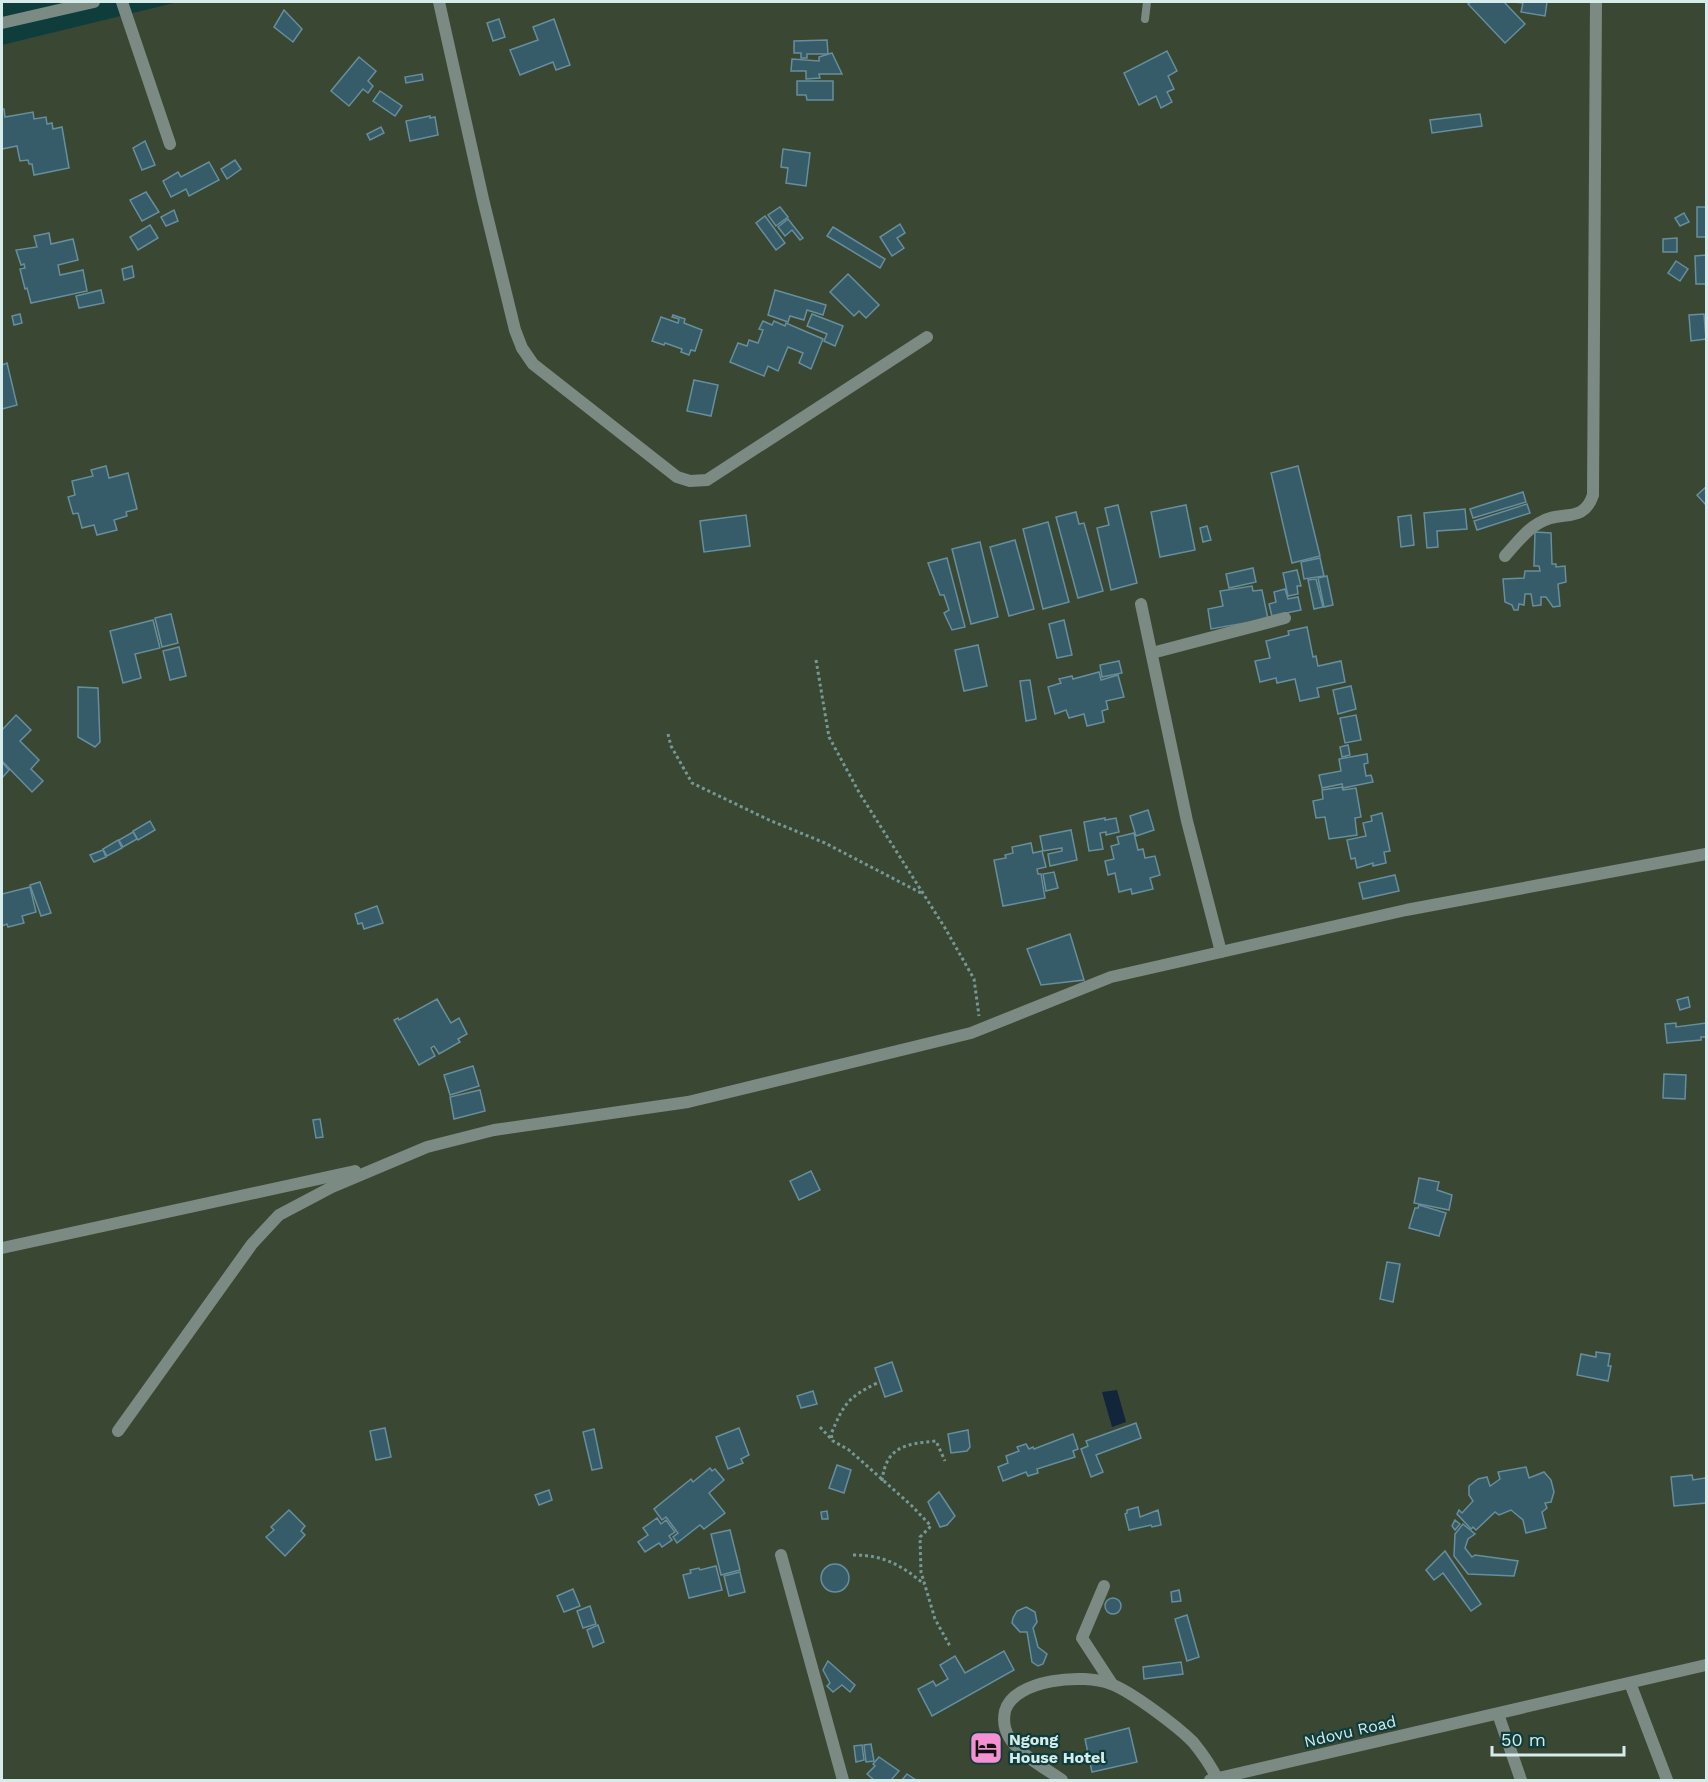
<svg xmlns="http://www.w3.org/2000/svg" width="1708" height="1782" font-family="'Work Sans',sans-serif">
<rect width="100%" height="100%" fill="#0f3d3c"/>
<path fill="#3a4733" d="M178,2H1706V1780H2V45Z"/>
<path fill="#12253a" d="M1117,1390L1126,1422L1112,1427L1102,1392Z"/>
<g fill="#365c6a" stroke="#678e9c" stroke-width="1.5">
<path d="M1471,2H1504L1525,24L1505,43L1468,4Z"/>
<path d="M1514,2H1547L1545,16L1521,12L1523,3Z"/>
<path d="M284,10L302,29L293,42L274,27Z"/>
<path d="M499,19L505,37L493,41L487,23Z"/>
<path d="M554,19L570,65L556,70L553,62L520,75L510,50L538,40L533,27Z"/>
<path d="M827,40L828,54H807V58H801V53H794V41Z"/>
<path d="M1167,51L1177,71L1168,76L1174,89L1167,92L1172,102L1161,108L1156,96L1139,105L1124,73Z"/>
<path d="M832,53L842,74H819L820,78L806,79V71H791L792,59L819,61V57Z"/>
<path d="M359,57L376,71L368,81L373,86L368,93L363,89L349,106L331,91Z"/>
<path d="M422,74L423,80L406,83L405,77Z"/>
<path d="M797,81H833V100H807L806,95H797Z"/>
<path d="M380,91L402,106L395,116L373,101Z"/>
<path d="M2,109H4L5,117L33,112L34,119L46,117L47,124L52,123L53,129L62,127L69,168L34,175L32,164H29L28,160L20,161L17,146L2,149Z"/>
<path d="M1480,114L1482,126L1432,133L1430,120Z"/>
<path d="M430,116V118L435,117L438,135L410,141L406,121Z"/>
<path d="M381,127L384,133L370,140L367,134Z"/>
<path d="M145,141L155,165L142,170L133,148Z"/>
<path d="M783,149L810,153L806,186L786,183L788,168L781,167Z"/>
<path d="M235,160L241,169L227,179L221,169Z"/>
<path d="M209,162L219,180L189,196L186,189L171,197L163,181L178,172L181,177Z"/>
<path d="M146,192L159,212L142,221L130,200Z"/>
<path d="M780,207L788,217L776,226L768,215Z"/>
<rect x="1697" y="207" width="9" height="30"/>
<path d="M174,210L178,221L166,226L161,217Z"/>
<path d="M1684,213L1689,222L1680,226L1675,218Z"/>
<path d="M765,216L785,243L776,250L756,223Z"/>
<path d="M788,219L803,238L800,240L792,230L785,236L778,227Z"/>
<path d="M900,224L905,233L897,238L904,248L892,256L880,237Z"/>
<path d="M150,225L158,238L138,250L130,237Z"/>
<path d="M833,227L885,259L880,268L827,236Z"/>
<path d="M49,233L51,244L73,239L78,260L58,265L60,275L83,270L87,291L31,303L27,288L25,289L20,269L25,268L24,264L21,265L16,250L37,247L34,236Z"/>
<path d="M1677,238V252H1663V239Z"/>
<path d="M1706,255V284H1696L1695,256Z"/>
<path d="M1676,261L1688,269L1680,281L1668,273Z"/>
<path d="M132,266L134,277L124,280L122,269Z"/>
<path d="M848,274L879,305L866,318L859,311L854,316L830,292Z"/>
<path d="M101,290L104,303L79,308L76,296Z"/>
<path d="M775,290L826,305L823,315L807,310L804,320L790,316L788,322L768,315Z"/>
<path d="M20,314L22,323L14,325L12,316Z"/>
<path d="M812,314L843,326L835,346L824,341L827,334L807,326Z"/>
<path d="M1704,314L1706,339L1691,341L1689,315Z"/>
<path d="M673,315L685,319L684,323L702,330L695,351L691,350L689,355L681,352L682,349L665,343L664,345L652,341L661,317L678,323L679,319L672,317Z"/>
<path d="M763,321L772,325L774,321L785,326L786,323L823,339L811,369L799,363L803,353L788,347L778,371L768,366L764,376L730,362L738,343L747,346L749,340L758,343L763,330L759,329Z"/>
<path d="M7,363L17,405L2,409V365Z"/>
<path d="M694,380L718,385L711,416L687,411Z"/>
<path d="M106,466L109,478L128,473L137,509L126,512L127,516L114,520L117,530L97,535L94,525L82,528L78,513L73,514L68,497L75,495L72,481L93,476L91,470Z"/>
<path d="M1298,466L1320,556L1292,563L1271,473Z"/>
<path d="M1706,487V505L1697,495Z"/>
<path d="M1523,492L1526,502L1473,518L1470,509Z"/>
<path d="M1527,504L1530,513L1477,530L1474,521Z"/>
<path d="M1118,505L1137,583L1111,590L1097,528L1109,525L1105,508Z"/>
<path d="M1186,505L1195,550L1160,557L1151,512Z"/>
<path d="M1465,509L1467,529L1437,531L1438,547L1427,548L1424,513Z"/>
<path d="M1076,512L1079,524L1084,523L1103,591L1078,598L1056,517Z"/>
<path d="M746,515L750,546L704,552L700,521Z"/>
<path d="M1411,515L1414,545L1401,547L1398,517Z"/>
<path d="M1048,522L1069,602L1043,609L1023,529Z"/>
<path d="M1207,526L1211,540L1203,542L1200,528Z"/>
<path d="M1535,532L1551,533L1552,564H1556V567L1565,566L1566,582L1558,584L1560,606L1553,607L1546,597H1541V605L1533,606L1531,594H1525L1524,605L1519,604L1518,610H1514L1512,605L1505,602L1503,579L1524,578L1525,571H1540L1539,566H1534Z"/>
<path d="M1015,540L1034,609L1009,616L990,547Z"/>
<path d="M980,542L998,617L971,624L952,549Z"/>
<path d="M947,558L965,627L952,630L944,613L949,610L944,595H940L928,563Z"/>
<path d="M1320,558L1324,576L1304,579L1301,562Z"/>
<path d="M1253,568L1256,582L1229,588L1226,574Z"/>
<path d="M1297,570L1301,586H1297L1298,594L1288,596L1283,573Z"/>
<path d="M1327,576L1333,605L1324,607L1318,578Z"/>
<path d="M1316,579L1323,607L1314,609L1308,580Z"/>
<path d="M1252,586L1253,591L1262,590L1268,619L1211,629L1208,609L1223,606L1220,591Z"/>
<path d="M1285,589L1288,599L1298,597L1301,610L1272,616L1269,604L1276,602L1274,592Z"/>
<path d="M171,614L178,643L162,647L155,618Z"/>
<path d="M153,620L160,648L135,654L141,678L123,683L110,631Z"/>
<path d="M1064,620L1072,655L1057,658L1049,624Z"/>
<path d="M1307,627L1313,657L1316,656L1318,666L1341,661L1345,682L1317,688L1319,697L1300,701L1295,679L1277,683L1276,678L1260,682L1255,661L1270,658L1266,641L1289,635L1288,631Z"/>
<path d="M978,645L987,686L964,691L955,650Z"/>
<path d="M179,647L186,676L170,680L163,651Z"/>
<path d="M1119,661L1122,673L1102,677L1100,665Z"/>
<path d="M1099,672L1101,680L1118,675L1124,697L1106,701L1108,709L1102,711L1104,722L1087,726L1084,714L1069,718L1066,710L1055,714L1048,687L1061,683L1059,679L1072,676L1073,679Z"/>
<path d="M1030,680L1036,719L1026,721L1020,681Z"/>
<path d="M1351,686L1356,709L1338,714L1333,690Z"/>
<path d="M78,687L98,688L100,742L95,747L78,737Z"/>
<path d="M16,715L31,730L20,741L39,760L31,769L43,781L32,792L2,761V730Z"/>
<path d="M1356,715L1361,740L1345,743L1340,718Z"/>
<path d="M1348,745L1350,755L1342,757L1340,747Z"/>
<path d="M1367,754L1368,763L1364,764L1366,776L1371,775L1373,782L1343,788L1342,784L1322,788L1319,775L1341,771L1339,759Z"/>
<path d="M2,762L9,770L2,778Z"/>
<path d="M1342,787L1343,790L1356,788L1361,817L1355,818L1357,835L1329,839L1325,817L1316,818L1313,801L1323,799L1322,790Z"/>
<path d="M1148,810L1154,830L1136,836L1130,816Z"/>
<path d="M1382,813L1390,851L1384,852L1386,863L1373,866V863L1357,868L1355,858L1351,859L1347,840L1366,836L1363,823L1372,821L1371,816Z"/>
<path d="M1105,818V820L1116,818L1119,832L1106,835V832L1100,833L1103,849L1089,851L1084,822Z"/>
<path d="M150,821L155,830L138,840L133,831Z"/>
<path d="M1071,830L1077,860L1050,866L1048,854L1062,851V848L1043,851L1040,836Z"/>
<path d="M133,832L137,839L123,847L119,840Z"/>
<path d="M1134,833L1138,850L1143,849L1145,858L1155,856L1160,875L1150,878L1153,889L1132,894L1131,889L1119,892L1115,873L1108,875L1105,861L1114,859L1111,846L1119,844L1117,837Z"/>
<path d="M118,840L122,848L107,856L103,849Z"/>
<path d="M1031,843L1033,853L1042,851L1046,867L1037,869L1038,874H1041L1045,898L1003,906L994,860L1006,858L1005,855L1013,853L1012,847Z"/>
<path d="M103,850L106,857L94,862L90,855Z"/>
<path d="M1054,872L1058,888L1046,891L1043,874Z"/>
<path d="M1395,875L1399,891L1363,899L1359,883Z"/>
<path d="M40,882L51,913L41,916L30,885Z"/>
<path d="M30,887L36,912L22,916L24,923L8,927L7,924L2,926V894Z"/>
<path d="M377,906L383,923L364,929L362,923L358,924L355,914Z"/>
<path d="M1070,934L1084,980L1041,985L1027,949Z"/>
<path d="M1688,997L1690,1007L1680,1010L1677,1000Z"/>
<path d="M437,999L451,1023L459,1018L467,1034L458,1039L460,1042L439,1054L434,1046L431,1048L435,1056L419,1065L394,1020L398,1018L399,1020Z"/>
<path d="M1676,1023V1027L1706,1023V1037H1701V1040L1667,1043L1665,1024Z"/>
<path d="M473,1066L479,1086L450,1095L444,1075Z"/>
<path d="M1664,1074L1686,1075L1685,1099L1663,1098Z"/>
<path d="M480,1090L485,1111L454,1119L450,1097Z"/>
<path d="M320,1119L323,1137L316,1138L313,1120Z"/>
<path d="M811,1171L820,1190L799,1200L790,1181Z"/>
<path d="M1419,1178L1439,1182L1437,1190L1452,1195L1449,1210L1414,1203Z"/>
<path d="M1419,1205L1446,1213L1439,1236L1409,1228L1415,1208H1418Z"/>
<path d="M1387,1262L1400,1264L1393,1302L1380,1299Z"/>
<path d="M1596,1352L1610,1354L1608,1366H1611L1608,1381L1577,1375L1581,1354L1596,1357Z"/>
<path d="M892,1362L902,1391L885,1397L875,1368Z"/>
<path d="M813,1391L817,1404L801,1408L797,1396Z"/>
<path d="M1136,1423L1141,1438L1096,1455L1103,1472L1091,1477L1081,1449L1088,1446L1086,1441Z"/>
<path d="M385,1428L391,1457L376,1460L370,1431Z"/>
<path d="M739,1428L749,1455L741,1459L743,1463L728,1469L716,1437Z"/>
<path d="M594,1429L602,1468L592,1470L583,1432Z"/>
<path d="M968,1430L970,1447L967,1451L951,1453L948,1434Z"/>
<path d="M1073,1434L1078,1449L1073,1451L1075,1457L1037,1469L1038,1473L1028,1476L1026,1472L1003,1481L998,1467L1008,1463L1006,1456L1019,1451L1017,1447L1026,1444L1029,1449L1033,1447L1034,1449Z"/>
<path d="M837,1465L851,1470L844,1493L829,1488Z"/>
<path d="M1526,1467L1529,1478L1544,1472L1551,1480L1554,1492L1551,1502L1545,1503L1547,1508L1542,1512L1546,1528L1526,1533L1523,1520L1511,1510L1499,1515L1495,1512L1476,1530L1473,1527L1471,1529L1457,1514L1459,1510L1462,1513L1473,1501L1469,1495V1486L1478,1479L1487,1477L1490,1486L1500,1479L1498,1472Z"/>
<path d="M710,1468L712,1471L715,1469L724,1480L709,1493L725,1513L704,1529L700,1525L677,1543L673,1537L678,1533L666,1517L662,1520L654,1509L691,1479L693,1482Z"/>
<path d="M1692,1475L1693,1480L1705,1478L1706,1480V1503L1674,1506L1671,1477Z"/>
<path d="M549,1490L552,1500L539,1505L535,1495Z"/>
<path d="M939,1492L955,1516L947,1525L940,1527L928,1502Z"/>
<path d="M1138,1507L1140,1517L1158,1510L1161,1525L1152,1527L1151,1525L1129,1530L1125,1514L1127,1513V1510Z"/>
<path d="M289,1510L305,1526L301,1531L305,1535L285,1556L266,1537L274,1530L271,1527Z"/>
<path d="M827,1511L828,1519H822L821,1512Z"/>
<path d="M657,1518L661,1524L666,1520L675,1532L669,1536L672,1540L662,1547L659,1543L645,1552L638,1542L648,1535L643,1528Z"/>
<path d="M1455,1520L1460,1524L1455,1530L1452,1526Z"/>
<path d="M1463,1524L1475,1534L1468,1539L1465,1548L1472,1557L1475,1555L1518,1561L1514,1576L1468,1574L1454,1556L1455,1534Z"/>
<path d="M730,1530L740,1570L721,1575L711,1534Z"/>
<path d="M1445,1551L1481,1604L1471,1611L1443,1573L1434,1580L1426,1570Z"/>
<circle cx="835" cy="1578" r="14"/>
<path d="M716,1566L722,1590L689,1598L683,1575L691,1573L690,1570L699,1568L700,1570Z"/>
<path d="M740,1572L745,1592L729,1596L724,1576Z"/>
<path d="M573,1589L580,1606L564,1612L557,1596Z"/>
<path d="M1179,1590L1181,1601L1172,1602L1171,1592Z"/>
<circle cx="1113" cy="1606" r="8"/>
<path d="M590,1606L596,1624L583,1628L577,1611Z"/>
<path d="M1026,1607L1035,1612L1037,1622L1033,1628L1038,1647L1047,1654L1043,1664L1038,1666L1032,1662L1027,1632H1020L1012,1623L1013,1618L1017,1611Z"/>
<path d="M1187,1615L1199,1657L1187,1661L1175,1619Z"/>
<path d="M598,1625L604,1642L593,1647L587,1630Z"/>
<path d="M1004,1651L1014,1670L932,1716L918,1689L933,1681L936,1686L948,1679L940,1665L955,1656L965,1673Z"/>
<path d="M828,1661L855,1685L850,1692L842,1685L833,1692L827,1686L830,1683L823,1670Z"/>
<path d="M1181,1662L1183,1674L1144,1679L1143,1667Z"/>
<path d="M1129,1728L1137,1762L1092,1772L1085,1739Z"/>
<path d="M997,1740L999,1744L988,1750L986,1746Z"/>
<path d="M871,1744L874,1761L866,1762L864,1745Z"/>
<path d="M862,1745L864,1760L856,1762L854,1746Z"/>
<path d="M879,1757L899,1771L891,1780H874L867,1774L875,1766L873,1764Z"/>
<path d="M907,1774L916,1780H902Z"/>
</g>
<g fill="none" stroke-linecap="round" stroke-linejoin="round">
<g stroke="#759897" stroke-width="3" stroke-dasharray="3 3" stroke-linecap="butt">
<path d="M816,660L829,737L860,794L945,928L974,979L979,1016"/>
<path d="M668,734L671,746L692,783L769,820L825,843L921,893"/>
<path d="M820,1427L833,1441L849,1450L911,1505L931,1526L920,1537L921,1572L935,1619L951,1648"/>
<path d="M832,1438L831,1434C844,1404 847,1398 877,1383"/>
<path d="M882,1481C886,1446 906,1444 936,1441L945,1461"/>
<path d="M853,1555C884,1555 901,1565 924,1584"/>
</g>
<path stroke="#7b8a82" stroke-width="8" d="M1145,19L1147,2"/>
<g stroke="#7b8a82" stroke-width="12">
<path d="M122,2L170,144"/>
<path d="M439,2L483,199L515,330L522,348L533,364L677,477L690,481L707,480L927,337"/>
<path d="M2,23L94,2"/>
<path d="M1505,556C1515,545 1526,530 1539,523C1561,509 1583,525 1593,495L1596,2"/>
<path d="M1141,604L1187,821L1221,952"/>
<path d="M1152,653L1285,618"/>
<path d="M2,1248L355,1171"/>
<path d="M118,1431L252,1244L279,1215L332,1187L427,1147L494,1130L688,1102L971,1033L1111,977L1406,910L1706,854"/>
<path d="M781,1555L843,1780"/>
<path d="M1104,1586L1082,1638L1112,1684"/>
<path d="M1630,1683L1667,1780"/>
<path d="M1498,1714L1521,1780"/>
<path d="M1062,1780C1046,1769 1018,1753 1009,1737C1004,1729 1003,1721 1005,1711C1014,1679 1084,1673 1111,1684C1132,1692 1177,1726 1193,1742C1202,1753 1212,1768 1218,1780"/>
<path d="M1210,1780L1706,1665"/>
</g>
</g>
<defs>
<symbol id="hotel-square" viewBox="-11 -11 22 22"><rect x="-9" y="-9" width="18" height="18" rx="4" fill="#f591d2" stroke="#0f3d3c"/><path d="M-6-4.5h1.5V1H6V5H4.5V3h-9V5H-6ZM-4 0a1.8 1.8 0 1 1 3.6 0ZM.5 0V-2.5h3Q6-2.5 6 0Z" fill="#111"/></symbol>
</defs>
<g fill-rule="evenodd">
<use href="#hotel-square" x="967" y="1729" width="38" height="38"/>
</g>
<g text-anchor="middle" stroke-width="4.5" stroke-linejoin="round" paint-order="stroke">
<g font-size="16" fill="#d5eceb" stroke="#0f3d3c">
<text transform="translate(1350 1731) rotate(-13)" y="6">Ndovu Road</text>
</g>
<g font-size="16" font-weight="bold" fill="#d5eceb" stroke="#0f3d3c" text-anchor="start">
<text x="1009" y="1745">Ngong<tspan x="1009" dy="18">House Hotel</tspan></text>
</g>
</g>
<rect width="1708" height="1782" fill="none" stroke="#d5eceb" stroke-width="6"/>
<path d="M1492 1746v9h132v-9" fill="none" stroke="#d5eceb" stroke-width="3"/>
<text x="1501" y="1746" font-size="18" fill="#d5eceb" stroke="#0f3d3c" stroke-width="4.5" paint-order="stroke">50 m</text>
</svg>
